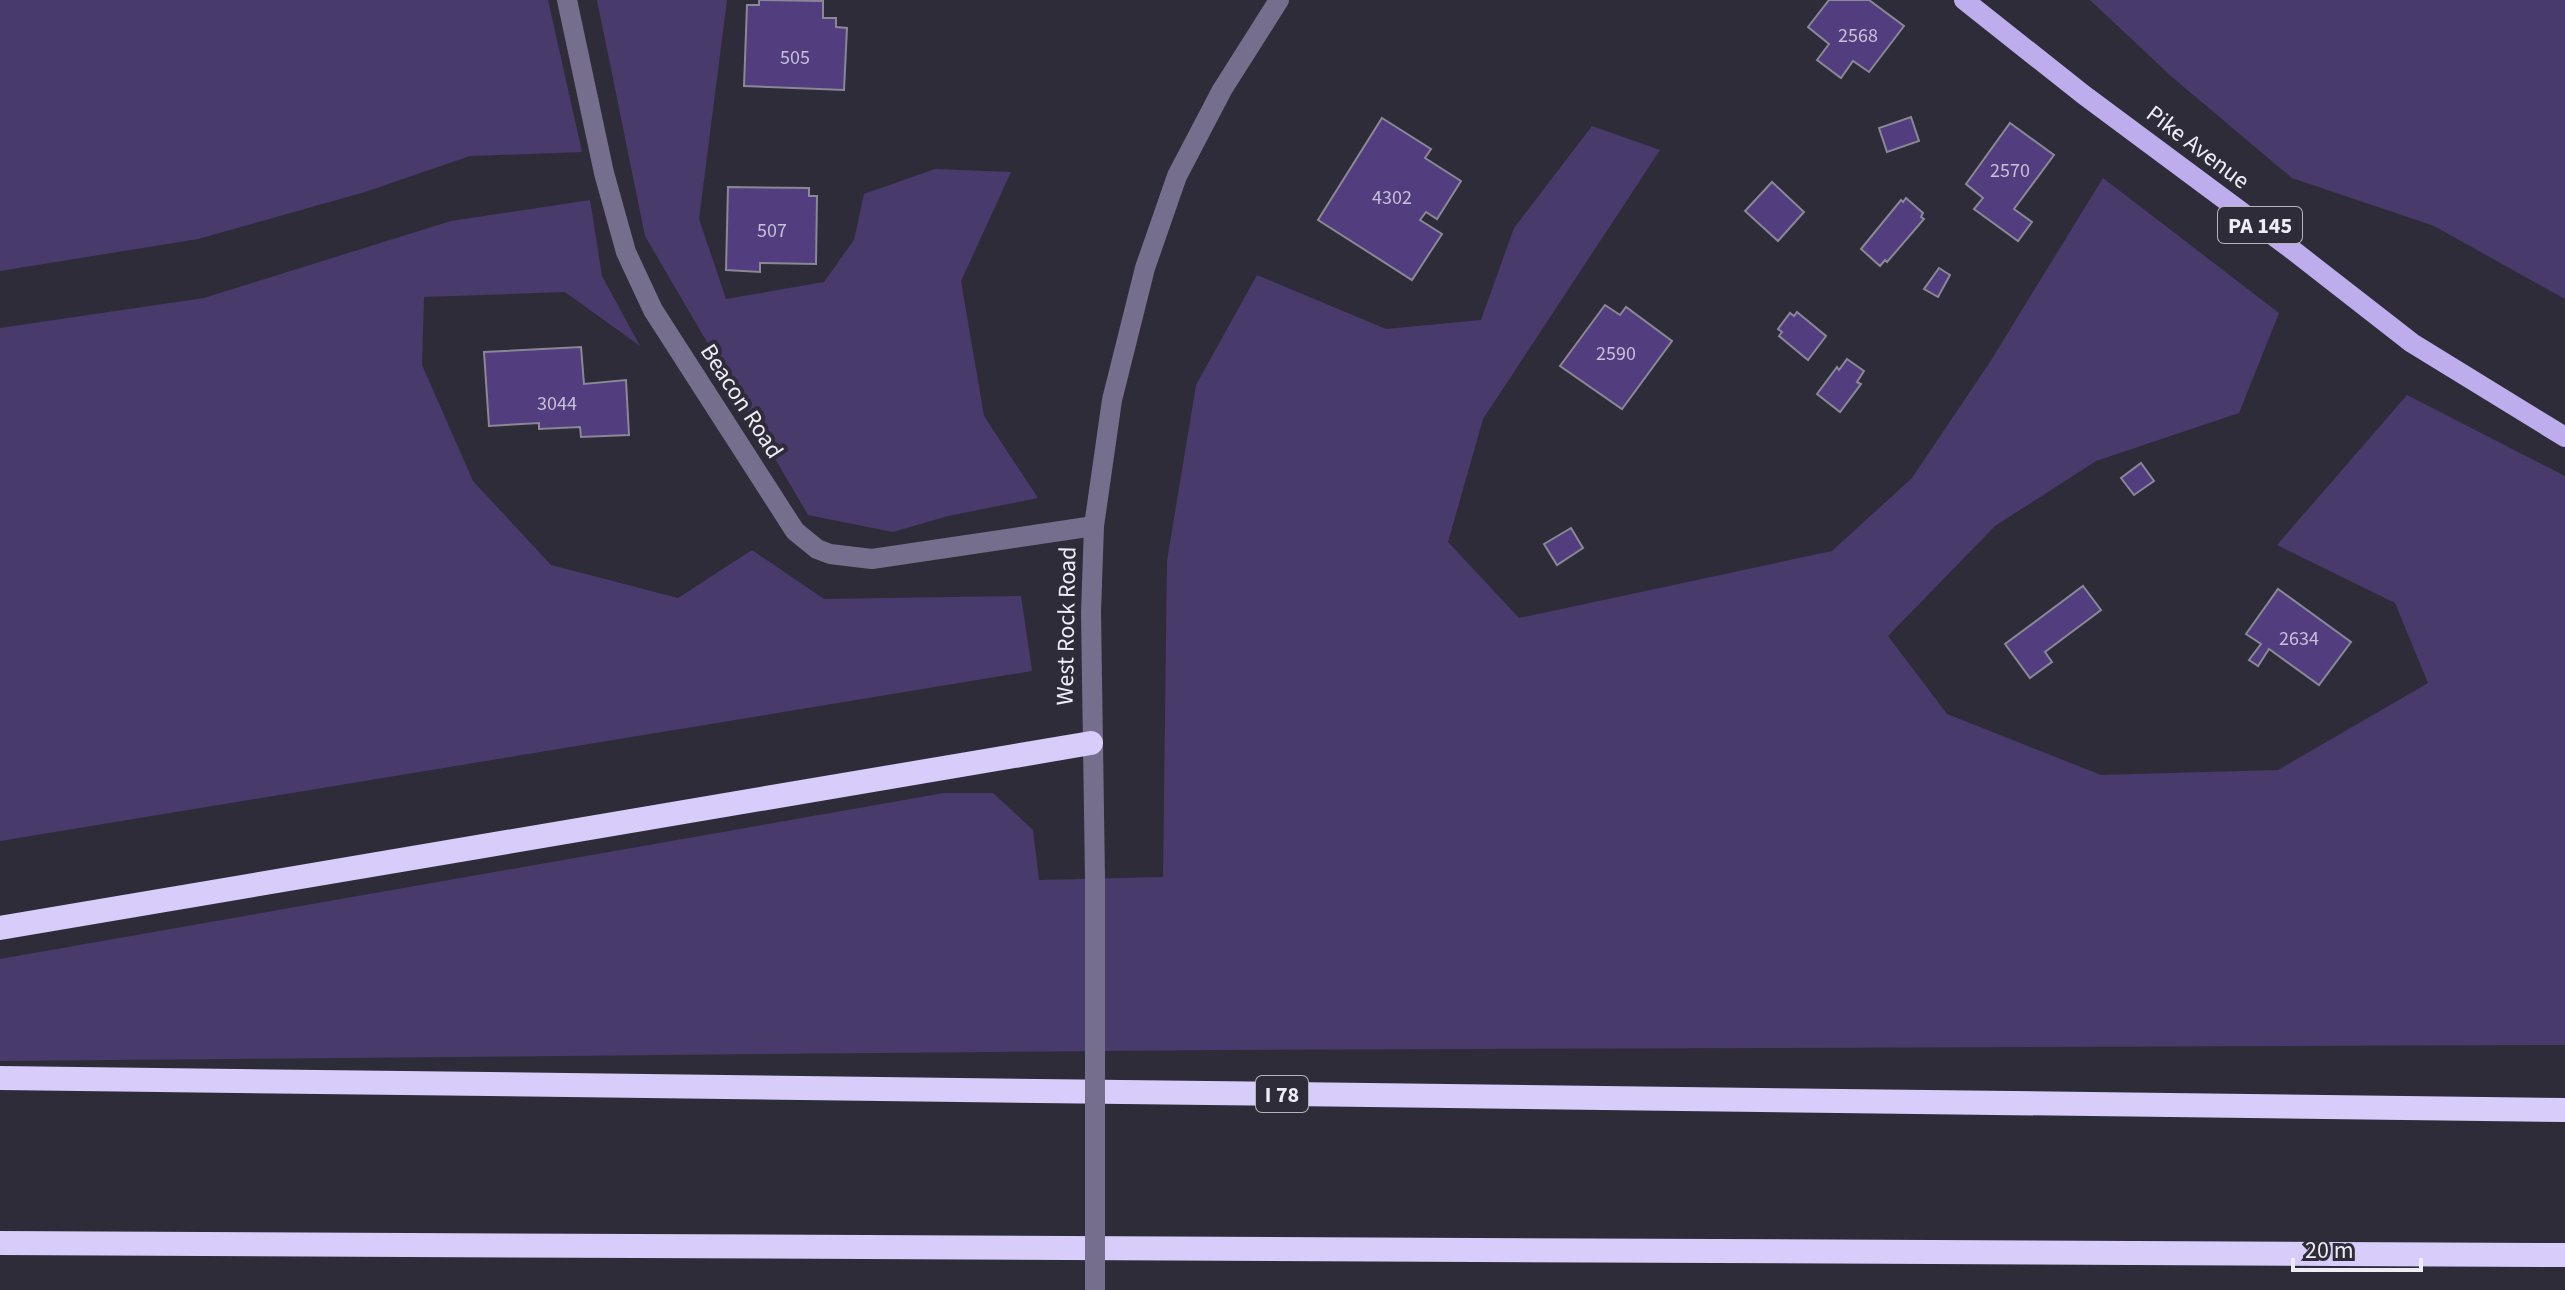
<svg xmlns="http://www.w3.org/2000/svg" width="2565" height="1290" font-family="'Source Sans 3',sans-serif">
<rect width="100%" height="100%" fill="#2f2c39"/>
<g fill="#493a6c">
<path d="M0,0H548L582,152L470,156L365,192L198,239L0,271Z"/>
<path d="M597,0H727L699,219L726,299L824,282L854,240L864,194L935,169L1011,172L961,281L984,416L1038,498L948,516L893,532L808,515L645,236Z"/>
<path d="M2090,0H2565V299L2434,226L2292,178L2172,77Z"/>
<path d="M1592,126L1660,150L1483,419L1448,542L1519,618L1832,551L1912,478L1990,362L2103,178L2279,313L2239,413L2096,461L1995,526L1888,636L1947,714L2101,775L2278,770L2428,683L2395,603L2277,545L2407,395L2565,476V1045L1214,1050L0,1061V959L944,793H993L1033,830L1039,880L1163,877L1167,561L1196,385L1257,275L1386,329L1481,320L1514,228Z"/>
<path d="M590,200L602,276L640,346L565,292L424,297L422,365L473,481L551,565L678,598L752,550L824,599L1021,596L1032,671L0,841V328L204,298L451,221Z"/>
</g>
<g fill="#523d7f" stroke="#8a8796" stroke-width="2">
<path d="M759,0L823,1V18H836V27L847,28L844,90L744,86L747,5H759Z"/>
<path d="M1829,0H1869L1904,26L1869,72L1853,61L1841,78L1817,60L1829,44L1808,27Z"/>
<path d="M1911,117L1919,141L1887,152L1879,128Z"/>
<path d="M1382,118L1431,149L1425,158L1461,181L1437,219L1426,212L1420,220L1442,234L1412,280L1318,220Z"/>
<path d="M2010,123L2054,155L2014,209L2032,222L2018,241L1974,209L1983,198L1966,184Z"/>
<path d="M1772,182L1804,212L1778,241L1745,211Z"/>
<path d="M728,187L809,188V196H817L816,264L760,263V272L726,270Z"/>
<path d="M1906,198L1923,213L1921,217L1924,219L1887,262L1885,260L1880,266L1861,249L1901,200L1903,202Z"/>
<path d="M1939,268L1950,275L1938,297L1924,289Z"/>
<path d="M1605,305L1620,315L1626,307L1672,341L1622,409L1560,366Z"/>
<path d="M1797,312L1826,336L1808,360L1779,336L1782,332L1778,329L1790,313L1794,316Z"/>
<path d="M581,347L584,384L626,380L629,435L581,437L580,427L539,429V423L489,426L484,352Z"/>
<path d="M1847,359L1864,371L1857,382L1861,384L1840,412L1817,394L1837,367L1839,370Z"/>
<path d="M2141,463L2154,481L2134,495L2121,478Z"/>
<path d="M1571,528L1583,548L1557,565L1544,544Z"/>
<path d="M2083,586L2101,610L2045,652L2052,662L2030,678L2005,644Z"/>
<path d="M2278,589L2351,642L2319,685L2269,649L2258,666L2249,660L2261,644L2246,634Z"/>
</g>
<g fill="none" stroke-linecap="round" stroke-linejoin="round">
<g stroke="#766e8d" stroke-width="20">
<path d="M567,0L604,173L626,252L653,310L795,531L817,549L830,554L872,559L1094,526"/>
<path d="M1095,878L1091,612L1094,526L1112,400L1145,268L1177,176L1222,90L1279,0"/>
</g>
<path stroke="#bdaded" stroke-width="20" d="M1964,0L2084,95L2290,248L2412,343L2565,437"/>
<g stroke="#d7ccfa" stroke-width="24">
<path d="M0,928L1091,743"/>
<path d="M0,1078L2565,1110"/>
<path d="M0,1243L2565,1255"/>
</g>
<path stroke="#766e8d" stroke-width="20" d="M1095,878V1290"/>
</g>
<g text-anchor="middle" stroke-width="8" stroke-linejoin="round" paint-order="stroke">
<g font-size="20" fill="#c7c1d8">
<text x="1858" y="42">2568</text>
<text x="795" y="64">505</text>
<text x="2010" y="177">2570</text>
<text x="1392" y="204">4302</text>
<text x="772" y="237">507</text>
<text x="1616" y="360">2590</text>
<text x="557" y="410">3044</text>
<text x="2299" y="645">2634</text>
</g>
<g fill="#2f2c39" stroke="#b5b3bd" stroke-width="2">
<rect x="2218" y="207" width="84" height="36" rx="6"/>
<rect x="1256" y="1076" width="52" height="36" rx="6"/>
</g>
<g font-size="22" font-weight="bold" fill="#eeedf5">
<text x="2260" y="233">PA 145</text>
<text x="1282" y="1102">I 78</text>
</g>
<g font-size="24" fill="#eeedf5" stroke="#2f2c39">
<text transform="translate(2198 147) rotate(37)" y="8">Pike Avenue</text>
<text transform="translate(742 401) rotate(57)" y="8">Beacon Road</text>
<text transform="translate(1066 626) rotate(-89)" y="8">West Rock Road</text>
</g>
</g>
<path d="M2293 1258v12h128v-12" fill="none" stroke="#eeedf5" stroke-width="4"/>
<text x="2305" y="1258" font-size="24" fill="#eeedf5" stroke="#2f2c39" stroke-width="6" paint-order="stroke">20 m</text>
</svg>
